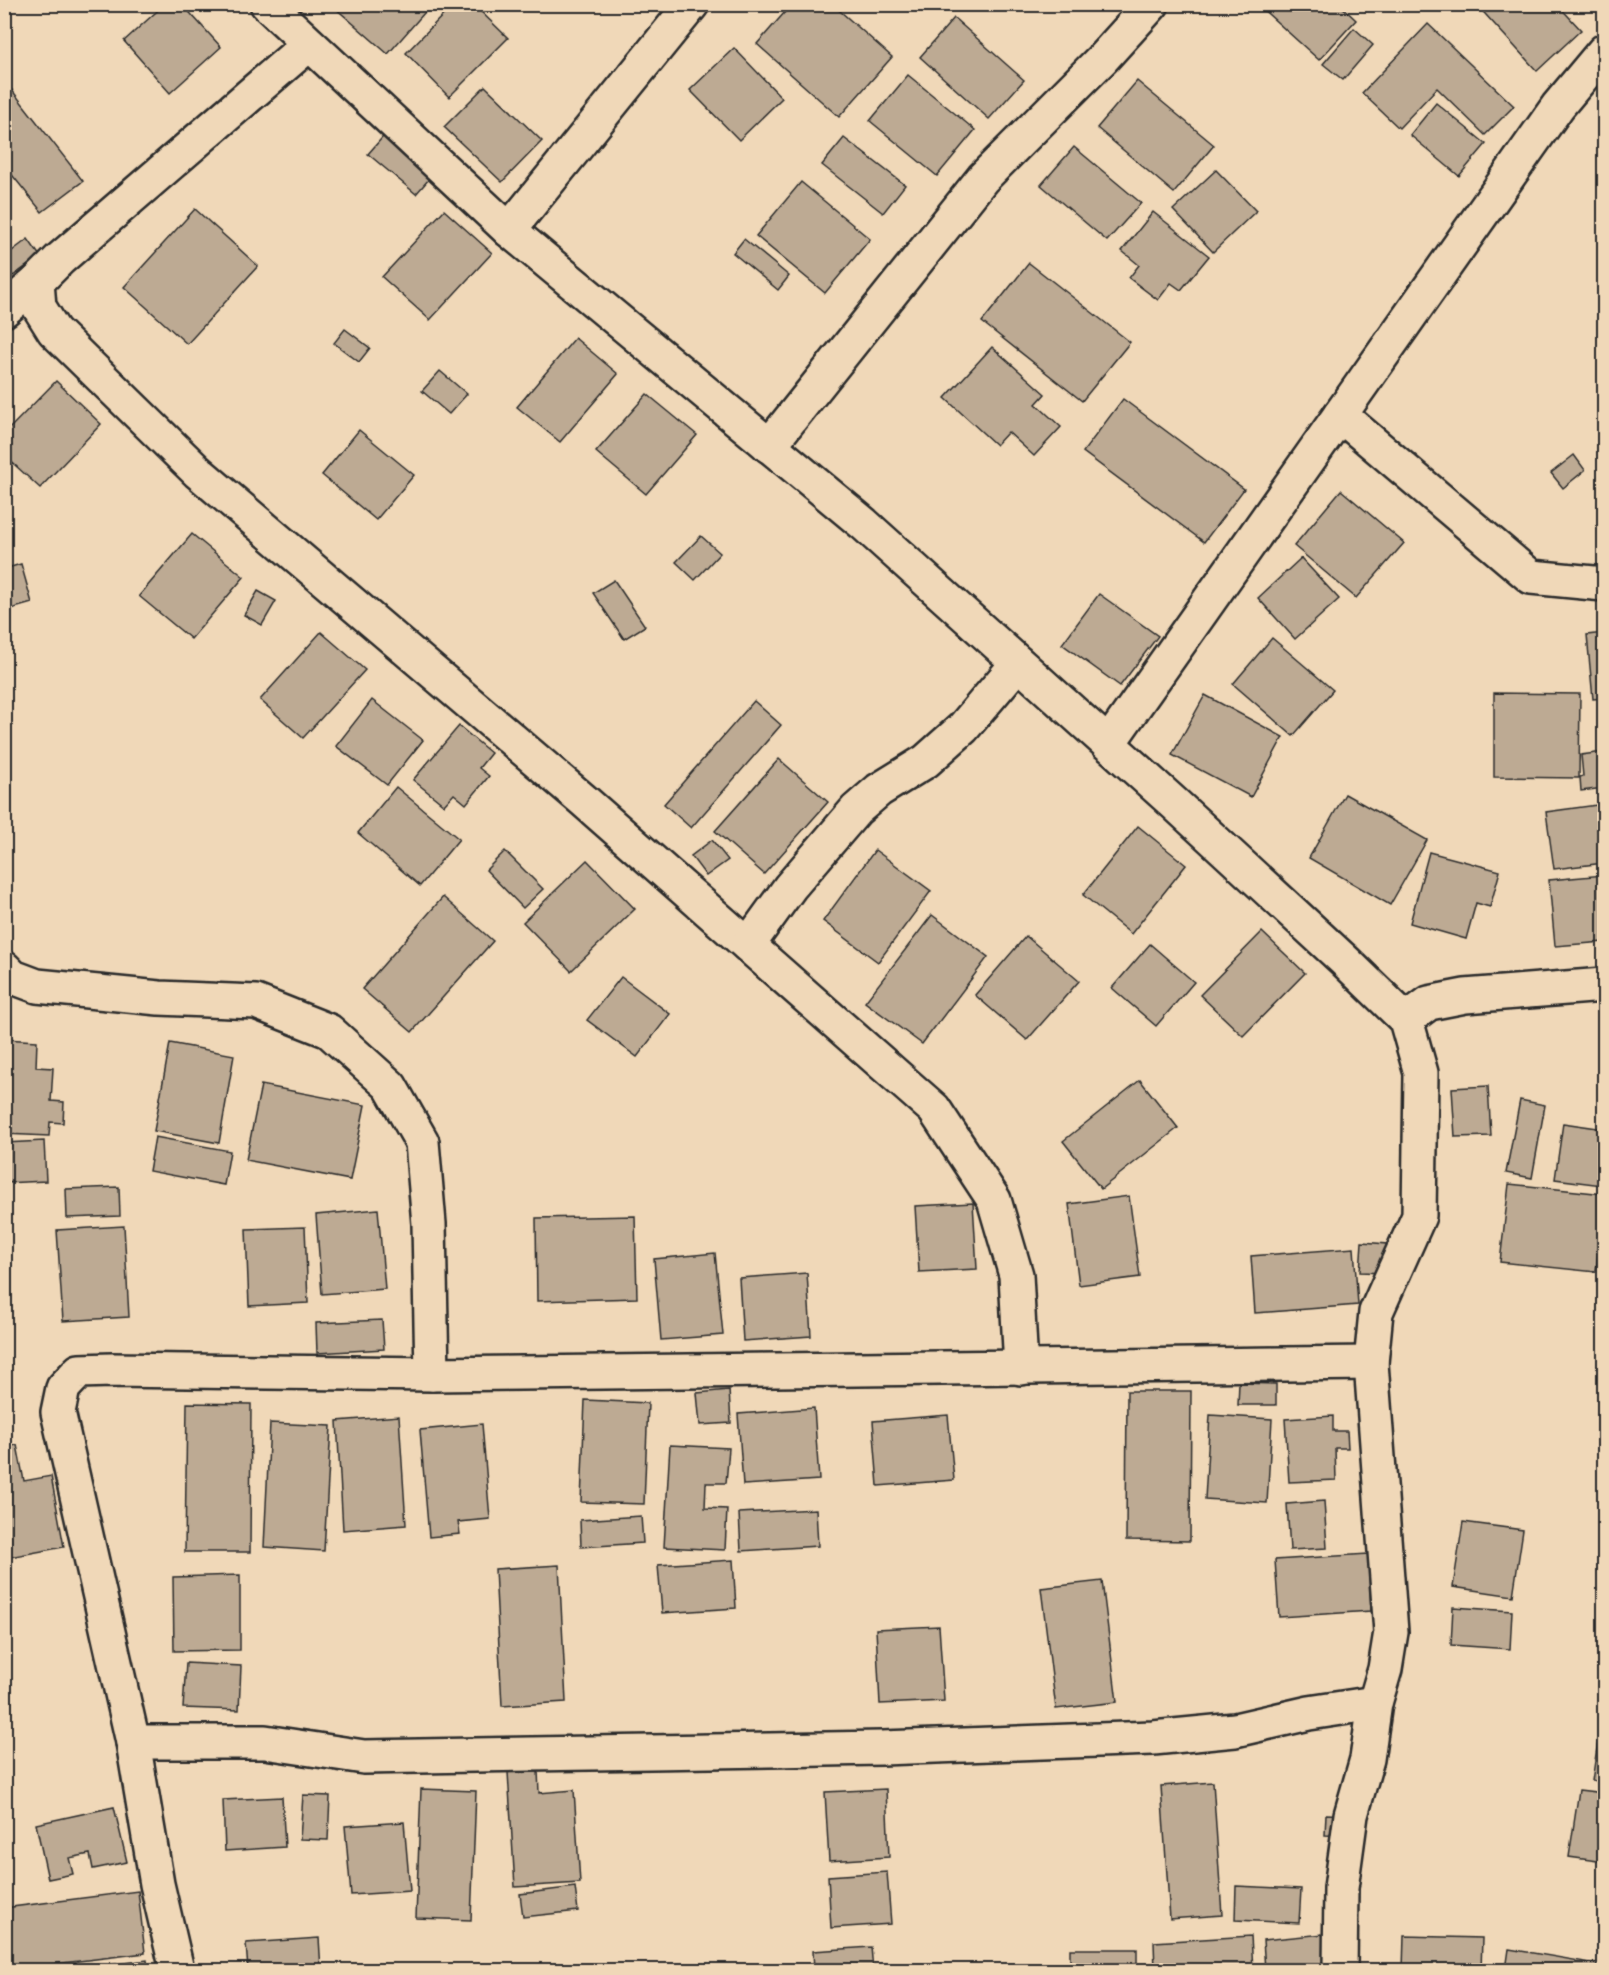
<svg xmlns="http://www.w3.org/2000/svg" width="1609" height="1975" font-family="'Indie Flower',sans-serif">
<rect width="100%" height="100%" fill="#f0d8b8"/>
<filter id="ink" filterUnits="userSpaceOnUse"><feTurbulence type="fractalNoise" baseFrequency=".0167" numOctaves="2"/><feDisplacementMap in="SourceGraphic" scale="12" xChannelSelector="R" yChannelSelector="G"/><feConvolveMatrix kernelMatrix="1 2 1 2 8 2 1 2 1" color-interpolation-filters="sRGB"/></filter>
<g filter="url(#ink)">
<g fill="#bdaa93" stroke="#2b2b2b" stroke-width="1.5">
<path d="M165,4H182L221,47L170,93L124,41Z"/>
<path d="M334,4H432L388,54L333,6Z"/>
<path d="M454,4H473L508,38L449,97L406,53Z"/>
<path d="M792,4H832L892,57L839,117L757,44Z"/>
<path d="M1257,4H1339L1356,20L1319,60Z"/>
<path d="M1476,4H1557L1581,30L1537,71Z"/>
<path d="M954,18L1024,80L989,119L920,57Z"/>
<path d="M1428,24L1514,106L1485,135L1437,88L1399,128L1362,93Z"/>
<path d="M1354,28L1373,45L1343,80L1323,64Z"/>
<path d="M734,48L782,98L739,140L690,90Z"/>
<path d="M908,75L975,130L937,176L870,121Z"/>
<path d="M4,80L83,181L42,212L4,165Z"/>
<path d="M1137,81L1214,145L1174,193L1097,128Z"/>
<path d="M485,86L542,141L502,182L444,127Z"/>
<path d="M1436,103L1486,144L1459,176L1410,135Z"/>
<path d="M388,131L436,171L416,194L368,154Z"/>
<path d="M844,138L905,185L883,213L822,165Z"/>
<path d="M1074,147L1141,203L1107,241L1041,185Z"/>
<path d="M1216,170L1256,211L1213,252L1173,210Z"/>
<path d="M801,182L870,239L825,293L756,236Z"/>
<path d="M195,209L258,266L187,344L124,287Z"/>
<path d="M444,210L492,253L430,320L382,277Z"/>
<path d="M1153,212L1209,256L1181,290L1171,283L1158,300L1129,278L1139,265L1122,251Z"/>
<path d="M28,239L40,256L13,276L4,264V257Z"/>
<path d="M744,239L789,276L778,290L733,253Z"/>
<path d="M1029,263L1130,342L1082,401L982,322Z"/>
<path d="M345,329L370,348L359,362L334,343Z"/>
<path d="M575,338L618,374L560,442L517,407Z"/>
<path d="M992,347L1045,394L1036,404L1061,427L1034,456L1008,432L996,445L945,398Z"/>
<path d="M440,371L467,394L449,414L422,391Z"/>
<path d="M56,381L101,424L40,488L4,455V434Z"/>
<path d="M647,394L697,435L646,494L596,452Z"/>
<path d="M1123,399L1244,489L1204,542L1083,452Z"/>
<path d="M359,430L414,475L376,520L322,475Z"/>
<path d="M1574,455L1585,470L1563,488L1551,473Z"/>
<path d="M1341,490L1404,543L1356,598L1294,546Z"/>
<path d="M192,534L244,577L191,639L139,596Z"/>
<path d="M701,536L720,553L695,580L676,562Z"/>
<path d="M1301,558L1339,599L1295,639L1258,598Z"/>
<path d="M21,564L32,603L4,611V569Z"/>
<path d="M614,580L645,626L624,639L593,593Z"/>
<path d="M258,591L276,601L262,625L244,615Z"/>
<path d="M1099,594L1158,636L1120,686L1062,644Z"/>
<path d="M321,632L365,670L303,738L260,700Z"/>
<path d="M1604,633V698L1593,699L1587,635Z"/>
<path d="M1272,638L1333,690L1293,736L1233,684Z"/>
<path d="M1494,693L1580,694L1579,778L1494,777Z"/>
<path d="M1205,695L1283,737L1251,797L1172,755Z"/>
<path d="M372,700L423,740L387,785L336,746Z"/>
<path d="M754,701L781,725L691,828L664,804Z"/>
<path d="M459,726L491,753L479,768L489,776L466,804L454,794L444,805L413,780Z"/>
<path d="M1603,752L1604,788L1581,791L1580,777L1583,776L1581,755Z"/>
<path d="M779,759L828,802L764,874L715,831Z"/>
<path d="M396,787L459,839L420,886L358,833Z"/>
<path d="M1345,794L1427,840L1390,905L1309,858Z"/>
<path d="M1604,804V863L1554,869L1546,812Z"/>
<path d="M1138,826L1186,865L1131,934L1083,895Z"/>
<path d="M712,840L728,860L706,876L691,856Z"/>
<path d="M875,850L931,891L878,962L823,921Z"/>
<path d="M505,851L543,889L523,908L486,870Z"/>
<path d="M1429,852L1500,871L1490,907L1476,903L1466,939L1410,923Z"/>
<path d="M587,860L635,909L571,971L523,922Z"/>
<path d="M1604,875V942L1555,946L1549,880Z"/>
<path d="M443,897L493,941L412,1032L362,989Z"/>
<path d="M932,915L988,957L922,1044L865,1002Z"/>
<path d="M1262,932L1305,973L1243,1036L1200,995Z"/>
<path d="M1026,936L1079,981L1027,1040L975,995Z"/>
<path d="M1150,944L1194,982L1156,1026L1112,988Z"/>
<path d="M621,977L670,1014L637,1057L587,1020Z"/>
<path d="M4,1039L37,1041L36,1067L53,1068L51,1101L64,1102L63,1123L50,1122L49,1136L4,1134Z"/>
<path d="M170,1043L234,1055L219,1143L154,1131Z"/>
<path d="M1140,1080L1178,1128L1101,1189L1063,1141Z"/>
<path d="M261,1085L365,1105L350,1180L246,1160Z"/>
<path d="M1488,1086L1491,1136L1455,1137L1452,1088Z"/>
<path d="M1520,1100L1545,1105L1532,1178L1506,1173Z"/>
<path d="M1563,1123L1604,1129V1167L1602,1185L1555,1179Z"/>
<path d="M155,1137L230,1151L224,1185L149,1171Z"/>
<path d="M44,1141L46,1181L4,1183V1143Z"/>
<path d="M1509,1184L1604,1194L1596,1272L1500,1262Z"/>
<path d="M119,1187L120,1216L67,1218L66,1189Z"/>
<path d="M1129,1196L1140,1277L1079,1285L1069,1204Z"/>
<path d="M973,1203L977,1269L919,1272L915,1206Z"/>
<path d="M378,1209L385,1289L322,1294L316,1215Z"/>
<path d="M635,1216L637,1298L537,1301L536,1218Z"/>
<path d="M124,1226L129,1317L63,1321L57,1230Z"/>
<path d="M305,1227L308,1303L249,1306L246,1229Z"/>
<path d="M1362,1242L1387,1244L1385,1273L1360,1272Z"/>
<path d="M1354,1248L1358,1305L1255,1313L1251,1256Z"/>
<path d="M715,1253L723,1335L661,1340L654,1259Z"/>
<path d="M807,1273L811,1336L743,1341L739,1278Z"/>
<path d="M382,1320L384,1349L317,1353L316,1323Z"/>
<path d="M1239,1383L1276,1384V1405H1238Z"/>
<path d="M729,1390L731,1423L700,1425L697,1393Z"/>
<path d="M1127,1391H1191L1190,1541L1126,1540Z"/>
<path d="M585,1400L648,1403L644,1504L581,1502Z"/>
<path d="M187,1403L251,1404L250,1552H185Z"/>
<path d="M814,1408L819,1480L743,1485L738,1414Z"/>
<path d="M948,1415L954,1480L878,1486L873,1421Z"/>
<path d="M1210,1415L1272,1419L1267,1503L1205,1499Z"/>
<path d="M399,1416L406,1525L343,1530L337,1421Z"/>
<path d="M1333,1416V1431H1347L1348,1448H1335L1336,1480L1289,1482L1285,1419Z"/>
<path d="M270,1423L331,1426L324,1551L264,1547Z"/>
<path d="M482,1424L490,1519L458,1522L460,1534L429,1537L420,1430Z"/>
<path d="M17,1445L24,1481L51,1476L64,1547L4,1558V1447Z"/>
<path d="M670,1445L729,1448L726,1483H706L705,1508L727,1509L725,1550L664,1547Z"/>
<path d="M1324,1501L1327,1548L1290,1550L1287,1504Z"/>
<path d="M816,1509L818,1546L741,1551L739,1513Z"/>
<path d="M641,1516L643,1543L581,1547L580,1520Z"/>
<path d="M1463,1522L1523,1530L1513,1596L1453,1587Z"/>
<path d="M1368,1554L1371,1611L1279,1617L1275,1560Z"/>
<path d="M733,1560L736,1608L662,1613L658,1565Z"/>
<path d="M559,1565L566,1702L502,1706L495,1569Z"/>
<path d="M240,1575V1650L174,1651L173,1577Z"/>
<path d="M1102,1581L1117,1702L1056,1709L1041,1588Z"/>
<path d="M1453,1607L1512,1611L1510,1649L1451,1645Z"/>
<path d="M939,1626L944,1701L880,1704L876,1629Z"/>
<path d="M186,1663L241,1666L239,1710L183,1708Z"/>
<path d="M1600,1728L1604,1729V1783L1592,1781Z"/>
<path d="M538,1771L539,1793L574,1790L580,1883L515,1887L508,1772Z"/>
<path d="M1213,1782L1222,1915L1170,1919L1161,1786Z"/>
<path d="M421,1789L476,1791L471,1920L416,1918Z"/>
<path d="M886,1789L889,1857L829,1861L825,1792Z"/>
<path d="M1579,1790L1604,1793V1862L1569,1857Z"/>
<path d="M303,1795L330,1796L328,1840L300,1839Z"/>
<path d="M282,1797L285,1847L225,1851L223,1800Z"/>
<path d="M114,1807L127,1862L93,1869L90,1854L69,1858L73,1874L48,1879L36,1824Z"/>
<path d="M1326,1814L1348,1815L1347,1836L1325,1835Z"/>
<path d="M404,1822L410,1891L351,1895L345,1826Z"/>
<path d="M887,1872L891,1924L831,1928L828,1876Z"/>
<path d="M1236,1886L1301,1889L1299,1923L1235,1920Z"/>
<path d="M575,1887L578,1911L523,1917L520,1894Z"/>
<path d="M138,1891L145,1953L5,1970L4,1908Z"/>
<path d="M1324,1934L1327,1970H1265L1263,1940Z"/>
<path d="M1251,1936L1253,1970H1155L1154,1942Z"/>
<path d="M1404,1936L1482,1938L1481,1970H1403Z"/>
<path d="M319,1938L321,1970H248L246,1943Z"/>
<path d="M871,1947L873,1970H814L813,1951Z"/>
<rect x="1070" y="1949" width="67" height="21"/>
<path d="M1509,1949L1597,1964L1596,1970H1506Z"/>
<path d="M147,1960L148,1970H72Z"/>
</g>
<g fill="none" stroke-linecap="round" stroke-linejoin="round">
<defs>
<g id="minor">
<path d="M267,4L509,230L864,524L1175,804L1344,960L1406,1020L1421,1073L1419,1216L1376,1312L1371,1363L1391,1632L1385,1669L1375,1703L1367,1759L1351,1815L1341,1888L1340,1970"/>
<path d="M309,44L60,259L37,282L39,307L54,331L198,472L582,799L934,1109L994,1200L1016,1275L1021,1368"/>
<path d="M509,230L692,4"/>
<path d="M4,310L37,282"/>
<path d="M1340,415L1531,577L1604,584"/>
<path d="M769,446L983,178L1103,58L1152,4"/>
<path d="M1108,744L1558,106L1604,51"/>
<path d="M748,945L790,887L856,810L879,790L926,761L963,728L1018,663"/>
<path d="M4,968L13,977L37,986L159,998L256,1002L329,1031L390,1086L422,1142L429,1224L432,1374"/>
<path d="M1406,1020L1429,1003L1465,996L1604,985"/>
<path d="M133,1742H265L364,1757L882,1748L1153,1738L1235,1730L1309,1713L1375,1703"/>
<path d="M177,1970L157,1884L133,1742L58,1412L63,1388L79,1371L112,1370L432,1374L1371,1363"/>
</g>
</defs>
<use href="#minor" stroke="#2b2b2b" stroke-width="38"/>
<use href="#minor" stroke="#f0d8b8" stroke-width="33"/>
</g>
</g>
<rect width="1609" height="1975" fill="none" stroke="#f0d8b8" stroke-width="24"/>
<rect x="12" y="12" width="1585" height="1951" fill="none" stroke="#2b2b2b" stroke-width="2" filter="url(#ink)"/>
</svg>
